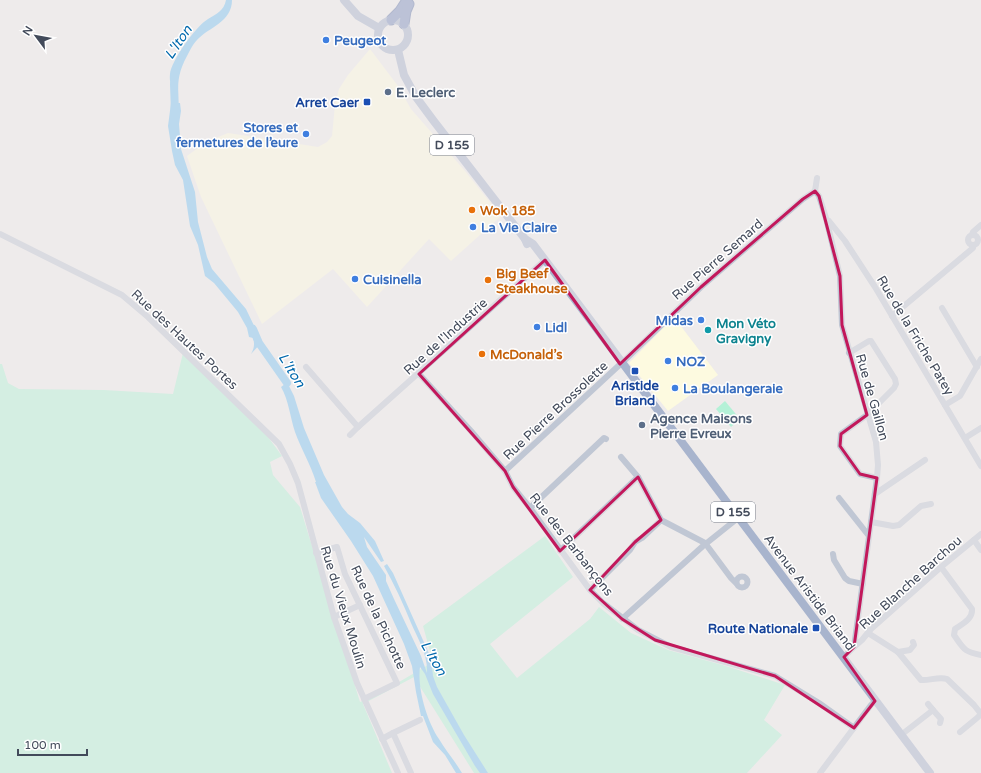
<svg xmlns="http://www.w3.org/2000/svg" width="981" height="773" font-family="'Varela Round',sans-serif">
<rect width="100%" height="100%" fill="#eeebeb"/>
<g fill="#fdfae0">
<path d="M370,49L398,86L411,109L465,171L501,216L451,261L429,239L367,307L333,269L262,324L201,197L187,156L206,142L228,133L318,147L327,142L332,136L335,105L339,89L348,75Z"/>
<path d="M674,317L718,375L668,411L629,363Z"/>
</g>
<g fill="#b4f1d7">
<path d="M183,353L268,437L282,456L270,462L273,475L300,507L360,702L394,685L433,662L423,626L545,536L573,577L490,644L517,678L590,619L599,607L631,633L668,650L726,666L785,685L764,720L782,735L747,773H474L414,677L363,704L392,773H0V364H2L8,383L19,389L104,390L173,394Z"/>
<path d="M725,401L740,419L731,427L716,409Z"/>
</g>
<g fill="#7dc4f2">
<path d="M226,0H232C232,22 209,27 197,40C192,45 190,51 187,56C179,71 178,79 178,95L172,96C172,89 169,81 170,74C171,61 196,26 208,19C216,14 224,11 226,0Z"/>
<path d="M171,103H180L181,111L179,124L181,149L195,192L198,222L207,257L212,269L246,309L259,336L256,339L262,342L251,354C254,349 255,344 253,338L249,337L247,328L238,312L214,283L205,276L198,245L190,226L183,180L175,165L172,151L168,126Z"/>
<path d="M283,374L294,396L304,428L324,475L342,507L348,514L360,523L375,541L384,561L381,562L364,537L367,547L386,575V581L394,599L421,656L427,673C428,655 418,639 411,623C403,603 394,584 384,566L387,564L393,573L431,658L433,676L437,687L464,735L488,773H480L475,766L433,694L425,674L420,667C417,688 427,721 439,739C446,751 455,761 462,773H456L445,755L433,742L423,716H421L416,692L412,666L404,644L373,576L351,541L321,498L315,482H316C311,465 301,449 295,432C290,417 289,401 281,387L285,384L280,376Z"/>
</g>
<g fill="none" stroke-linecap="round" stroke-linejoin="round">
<g stroke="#7dc4f2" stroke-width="8">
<path d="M174,84L175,113"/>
<path d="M253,329L259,343L287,383"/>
</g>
<defs>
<g id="highway">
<path d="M391,20L400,11L407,0"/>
<path d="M404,24L406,11L409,4"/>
</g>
</defs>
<use href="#highway" stroke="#697cab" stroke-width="11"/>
<g stroke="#c0c7d4" stroke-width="6">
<path d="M815,191L819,196L826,218L840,276L842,325L876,442L878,465L877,478L854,647L844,657"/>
<path d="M815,191L817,178"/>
<path d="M829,221L845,241L875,287L981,466"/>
<path d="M0,234L122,295L148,317L279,444L290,464L298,483L334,617L357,683L398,773"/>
<path d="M972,235L973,232L981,225"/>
<circle cx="973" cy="240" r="5"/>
<path d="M942,308L977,367"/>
<path d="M892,316L973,248V245"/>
<path d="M849,353L869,341H871L895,379L896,384L894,388L867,415L841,434L840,446L860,474L877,478"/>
<path d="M306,367L358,427L545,260"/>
<path d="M419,374L471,431L505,471L513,487L530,508L590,590L603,603L638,630L671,647L775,676L819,703L854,728"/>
<path d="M945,405L960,396L981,359"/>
<path d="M350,435L358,427"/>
<path d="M965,438L981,428"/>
<path d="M621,457L638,477L661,520L705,543L731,578L736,583"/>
<path d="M505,471L628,357L701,287L803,199L815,191"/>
<path d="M875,494L925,460"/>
<path d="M839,498L869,536"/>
<path d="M530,508L604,438L606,439"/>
<path d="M871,522L893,526L899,525L921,506L931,504"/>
<path d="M974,540L981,550"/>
<path d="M560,551L638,477"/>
<path d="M316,553L337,547L345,574L397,683L364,699"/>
<path d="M833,554L834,560L845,578L849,581L863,584"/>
<path d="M941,567L972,609C973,619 962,624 955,629L954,635C964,649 964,652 981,655"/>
<circle cx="742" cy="582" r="5.5"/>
<path d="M590,590L630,550L635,542L642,538L661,520"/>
<path d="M334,617L360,605"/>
<path d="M622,619L703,546L738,518"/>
<path d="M868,633L898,652L921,680C929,681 939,676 947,679L974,705L981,714L977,718L960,732"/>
<path d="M854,647L862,640L871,629L941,567L981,534"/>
<path d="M898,652L910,650L914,645L913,642"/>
<path d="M933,710L941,719L940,723"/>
<path d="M393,733L420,720"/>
<path d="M901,735L933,710L928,704"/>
<path d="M382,739L393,733L411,773"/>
<path d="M820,773L871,705L875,701"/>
</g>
<g stroke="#a8b4cd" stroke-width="8">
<path d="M344,0L358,16L379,28"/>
<circle cx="393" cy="35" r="15"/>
<path d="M398,50L404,75L416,97L433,120L525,239L527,244"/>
<path d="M525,239L533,244L564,285L930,773"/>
</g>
<use href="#highway" stroke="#7e91bf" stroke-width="9"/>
</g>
<path d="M0 0H981V773H0ZM815,191L819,196L840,276L842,325L867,415L841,434L840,446L860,474L877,478L854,647L844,657L875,701L854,728L775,676L655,640L622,619L590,590L635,542L661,520L638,477L560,551L513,487L505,471L419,374L545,260L620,364L701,287L803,199Z" fill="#eeebeb" fill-opacity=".55" fill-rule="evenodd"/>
<path fill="none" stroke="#c2185b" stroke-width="3" stroke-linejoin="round" d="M815,191L819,196L840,276L842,325L867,415L841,434L840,446L860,474L877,478L854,647L844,657L875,701L854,728L775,676L655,640L622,619L590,590L635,542L661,520L638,477L560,551L513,487L505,471L419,374L545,260L620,364L701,287L803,199Z"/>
<g fill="#3f7fe0" stroke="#fff" stroke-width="1.5">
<circle cx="326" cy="40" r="4"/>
<circle cx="306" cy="134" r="4"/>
<circle cx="473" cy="227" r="4"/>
<circle cx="355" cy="279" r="4"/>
<circle cx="701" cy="320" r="4"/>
<circle cx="537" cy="327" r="4"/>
<circle cx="668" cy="361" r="4"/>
<circle cx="675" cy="388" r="4"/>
</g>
<g fill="#5c6f8a" stroke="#fff" stroke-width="1.5">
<circle cx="388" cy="92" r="4"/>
<circle cx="642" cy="425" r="4"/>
</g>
<g fill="#1a4fb4" stroke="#fff" stroke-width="1.5">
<rect x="363" y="98" width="8" height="8" rx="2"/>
<rect x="631" y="367" width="8" height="8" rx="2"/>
<rect x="812" y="624" width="8" height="8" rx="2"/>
</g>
<g fill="#e8710a" stroke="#fff" stroke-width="1.5">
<circle cx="472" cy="210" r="4"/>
<circle cx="488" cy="280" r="4"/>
<circle cx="482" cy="354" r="4"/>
</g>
<circle fill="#0f9aa8" stroke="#fff" stroke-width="1.5" cx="708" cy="330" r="4"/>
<g text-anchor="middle" stroke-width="3" stroke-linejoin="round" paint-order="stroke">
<g fill="#fff" stroke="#7b808c" stroke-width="1">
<rect x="430" y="135" width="44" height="20" rx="3"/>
<rect x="711" y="502" width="44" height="20" rx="3"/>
</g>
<g font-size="12" font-weight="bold" fill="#424a5a">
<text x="452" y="149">D 155</text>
<text x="733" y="516">D 155</text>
</g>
<g font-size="13" font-weight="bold" fill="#366cbe" stroke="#fff" text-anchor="start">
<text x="334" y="45">Peugeot</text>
<text x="298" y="132" text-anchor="end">Stores et<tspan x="298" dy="15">fermetures de l’eure</tspan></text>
<text x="481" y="232">La Vie Claire</text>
<text x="363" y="284">Cuisinella</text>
<text x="693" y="325" text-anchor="end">Midas</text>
<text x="545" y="332">Lidl</text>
<text x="676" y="366">NOZ</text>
<text x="683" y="393">La Boulangeraie</text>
</g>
<g font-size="13" font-weight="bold" fill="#4e5e75" stroke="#fff" text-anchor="start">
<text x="396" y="97">E. Leclerc</text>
<text x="650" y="423">Agence Maisons<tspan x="650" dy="15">Pierre Evreux</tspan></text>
</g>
<g font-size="13" font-weight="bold" fill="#164399" stroke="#fff" text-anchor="end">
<text x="359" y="107">Arret Caer</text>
<text x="635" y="390" text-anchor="middle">Aristide<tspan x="635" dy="15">Briand</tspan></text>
<text x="808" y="633">Route Nationale</text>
</g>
<g font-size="13" font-weight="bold" fill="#c56008" stroke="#fff" text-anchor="start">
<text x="480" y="215">Wok 185</text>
<text x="496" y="278">Big Beef<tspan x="496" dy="15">Steakhouse</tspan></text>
<text x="490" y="359">McDonald’s</text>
</g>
<g font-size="13" fill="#424a5a" stroke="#fff">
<text transform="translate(717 259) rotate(-41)" y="5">Rue Pierre Semard</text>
<text transform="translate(916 335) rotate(59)" y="5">Rue de la Friche Patey</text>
<text transform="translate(445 336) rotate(-42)" y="5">Rue de l'Industrie</text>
<text transform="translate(185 339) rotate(43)" y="5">Rue des Hautes Portes</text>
<text transform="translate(873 397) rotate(74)" y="5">Rue de Gaillon</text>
<text transform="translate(555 410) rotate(-43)" y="5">Rue Pierre Brossolette</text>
<text transform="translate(572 544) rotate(52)" y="5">Rue des Barbançons</text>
<text transform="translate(910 582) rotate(-42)" y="5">Rue Blanche Barchou</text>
<text transform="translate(810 592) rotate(53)" y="5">Avenue Aristide Briand</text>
<text transform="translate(344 607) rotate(73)" y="5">Rue du Vieux Moulin</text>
<text transform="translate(379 617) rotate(65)" y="5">Rue de la Pichotte</text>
</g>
<g font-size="13" font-weight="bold" fill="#0d838f" stroke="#fff" text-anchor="start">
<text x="716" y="328">Mon Véto<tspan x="716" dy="15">Gravigny</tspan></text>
</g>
<g font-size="14" font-style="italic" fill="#0269ad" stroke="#fff">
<text transform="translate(178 42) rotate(-56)" y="5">L'Iton</text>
<text transform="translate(292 370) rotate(58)" y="5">L'Iton</text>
<text transform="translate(434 658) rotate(60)" y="5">L'Iton</text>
</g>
</g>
<g transform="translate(36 36) rotate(302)" stroke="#ffffff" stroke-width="3" paint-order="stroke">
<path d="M0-3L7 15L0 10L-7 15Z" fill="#424a5a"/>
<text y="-6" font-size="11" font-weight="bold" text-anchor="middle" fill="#424a5a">N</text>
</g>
<path d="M18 749v6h69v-6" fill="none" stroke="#424a5a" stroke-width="2"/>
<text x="24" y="749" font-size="12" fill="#424a5a" stroke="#ffffff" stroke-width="3" paint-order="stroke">100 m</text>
</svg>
